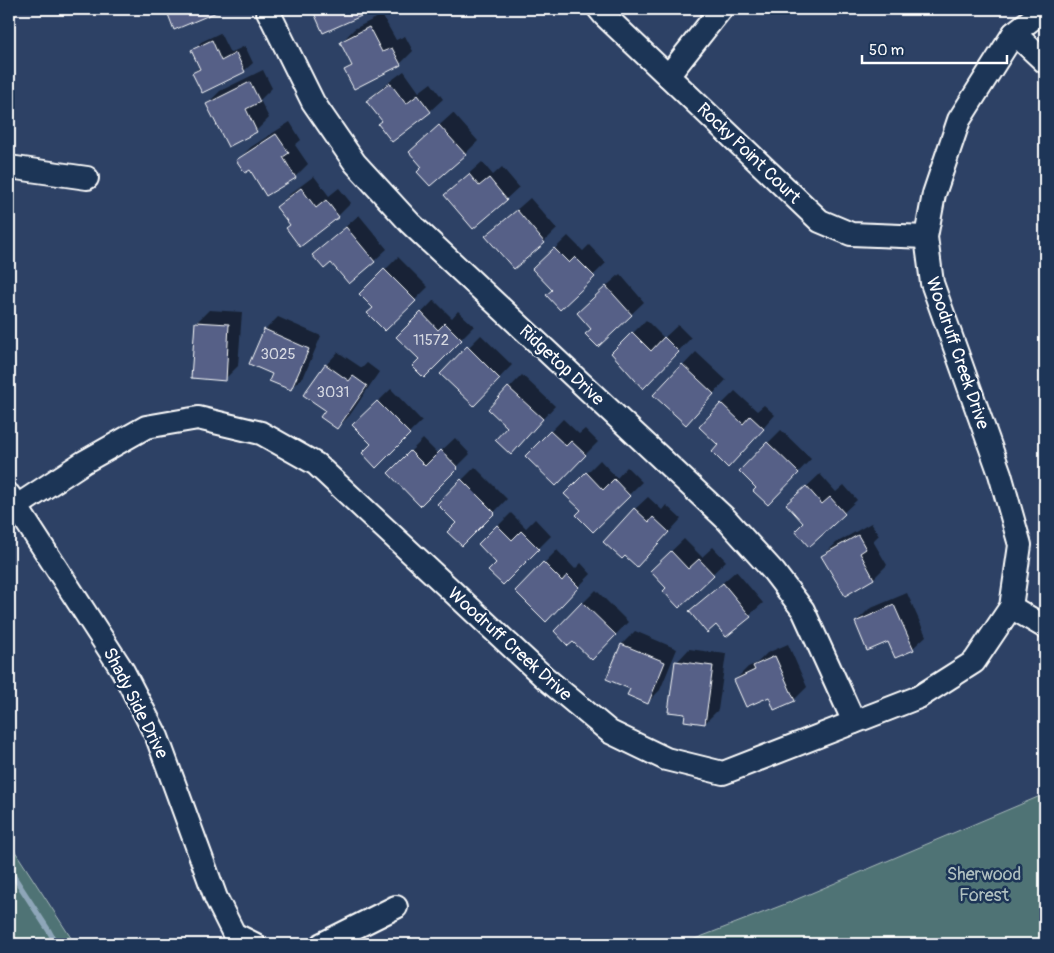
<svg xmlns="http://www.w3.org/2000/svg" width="1054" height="953" font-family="Pangolin,sans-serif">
<rect width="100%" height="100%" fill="#2d4165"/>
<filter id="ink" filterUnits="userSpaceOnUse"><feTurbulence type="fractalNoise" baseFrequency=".02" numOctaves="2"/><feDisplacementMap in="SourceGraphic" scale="10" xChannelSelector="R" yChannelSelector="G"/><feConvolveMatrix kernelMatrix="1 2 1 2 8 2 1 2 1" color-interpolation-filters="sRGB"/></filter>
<g filter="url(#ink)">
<g fill="#4f7374" stroke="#a7b9ba">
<path d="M1045,794V944H682L788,903Z"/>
<path d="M9,842L75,944H9Z"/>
</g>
<g fill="#0007">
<path d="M167,9H220L175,28Z"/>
<path d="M320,9H371L367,12L316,14Z"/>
<path d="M382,15L396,40L405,36L413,51L400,64L346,70L353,63L342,42L354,29Z"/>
<path d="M220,33L230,53L245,46L253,63L244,71L194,73L200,66L193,51L201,42Z"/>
<path d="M263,70L272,88L260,100L269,118L256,131L228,145L207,104L220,91Z"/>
<path d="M404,71L419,92L431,83L443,99L430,111L383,121L368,101L381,88Z"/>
<path d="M453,113L478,141L465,154L423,167V140Z"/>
<path d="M290,122L301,140L295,145L308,164L295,177L238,160L251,147Z"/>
<path d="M482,162L493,175L502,167L519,187L506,199L445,195Z"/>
<path d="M314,176L329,196L339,188L351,203L338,216L291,225L278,207L290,194Z"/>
<path d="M530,198L557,229L544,242L487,236Z"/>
<path d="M359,215L387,249L374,261H331L313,255Z"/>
<path d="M568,236L583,251L589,245L606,263L560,308L554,289L534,269Z"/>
<path d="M398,257L428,287L385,330L375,308L361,294Z"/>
<path d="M620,274L644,302L598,346L591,300Z"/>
<path d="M434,300L452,318L458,311L474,326L424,376L421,359L398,337Z"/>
<path d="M209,310L242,312L238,366L225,379L196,323Z"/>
<path d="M278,317L321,336L304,376L291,388L274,373L265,330Z"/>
<path d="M646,320L664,338L678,325L691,338L643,387L613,353Z"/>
<path d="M481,335L512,365L474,404L442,374Z"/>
<path d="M338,352L362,368L367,363L379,372L350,415L337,428L327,410L326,365Z"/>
<path d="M696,352L726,380L698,410L655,395Z"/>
<path d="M522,375L555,406L523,440L489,409Z"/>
<path d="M391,389L422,421L376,466L373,444L354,425Z"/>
<path d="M735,391L757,411L764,405L775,415L741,453L720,445L722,404Z"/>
<path d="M563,419L579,434L585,429L598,442L556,484L527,456Z"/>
<path d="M781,430L811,459L780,491L758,488L768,443Z"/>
<path d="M455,438L470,454L420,504L389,473L423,439L438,454Z"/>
<path d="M600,460L617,478L627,467L642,482L593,530L582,510L566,494Z"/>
<path d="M475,467L507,499L462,545L457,523L438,504Z"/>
<path d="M820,474L836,492L844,485L857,500L809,545L801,492Z"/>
<path d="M648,497L662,510L666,505L681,519L650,553L635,509Z"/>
<path d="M511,513L526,528L535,519L551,536L503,584L498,563L480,544Z"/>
<path d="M871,523L879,535L873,541L887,565L874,578L845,594L823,556L836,543Z"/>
<path d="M684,539L702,557L713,547L726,561L679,606L668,588L664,558Z"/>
<path d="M557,550L575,569L581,563L591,574L546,620L517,591Z"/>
<path d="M736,571L763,603L726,636L716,623L690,611Z"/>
<path d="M596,590L628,622L592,659L573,640L555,631Z"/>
<path d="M907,593L926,636L913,648L889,640L856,622L869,609Z"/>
<path d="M635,631L677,649L660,690L647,703L631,688L608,679L622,644Z"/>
<path d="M788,644L807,687L794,700L769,696L735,680L748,667L757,663L767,653Z"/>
<path d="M689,649L726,654L718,710L705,723L686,713L677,662Z"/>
</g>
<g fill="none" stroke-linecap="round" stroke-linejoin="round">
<path stroke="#8ea6b9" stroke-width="5.5" d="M9,869L49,931L56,944"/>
</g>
<g fill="#566187" stroke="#fff">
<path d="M166,9H218L219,11L174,30Z"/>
<path d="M324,9H366L368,13L323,33L314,13Z"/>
<path d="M369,27L382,52L392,48L401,65L354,89L344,70L352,66L340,42Z"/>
<path d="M212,40L221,61L236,53L245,72L202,93L192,73L200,69L191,50Z"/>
<path d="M250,82L260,102L246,109L257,132L228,147L206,104Z"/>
<path d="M390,83L406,104L418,95L431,112L392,142L378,124L382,121L366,101Z"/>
<path d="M439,125L466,155L430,186L417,172L422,167L409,152Z"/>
<path d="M276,134L289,153L283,157L296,178L266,196L250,170L245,173L236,160Z"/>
<path d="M469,174L479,186L489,178L507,200L473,229L444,195Z"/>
<path d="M301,188L316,208L326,200L339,217L300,247L286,228L290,225L276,207Z"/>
<path d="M517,210L545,243L514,269L485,236Z"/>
<path d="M346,227L375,262L349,284L331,263L324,269L312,255Z"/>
<path d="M554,248L569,263L575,257L595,277L560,310L546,295L552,290L532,269Z"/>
<path d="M384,269L416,301L385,331L367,313L373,308L359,294Z"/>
<path d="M606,286L632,315L598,347L585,334L591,329L577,313Z"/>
<path d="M421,312L438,330L445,323L462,340L424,378L412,366L419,359L396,337Z"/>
<path d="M195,322L229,324L226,381L191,378Z"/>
<path d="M264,329L309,349L291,390L269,381L272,374L249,364Z"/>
<path d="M632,332L651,351L664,337L679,352L643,389L611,353Z"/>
<path d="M467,346L500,379L474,406L440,374Z"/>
<path d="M325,364L349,381L353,376L367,386L337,429L320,417L325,410L303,395Z"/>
<path d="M682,364L714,394L686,425L653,395Z"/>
<path d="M508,387L543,419L511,455L495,440L507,427L488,409Z"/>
<path d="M377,401L410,434L376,468L362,453L371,444L352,425Z"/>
<path d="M721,403L743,424L750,416L764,429L728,468L712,452L718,445L699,427Z"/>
<path d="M550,431L566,446L571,441L586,455L556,486L525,456Z"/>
<path d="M767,442L799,473L768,505L753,491L756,488L739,471Z"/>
<path d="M441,450L458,468L420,506L388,473L410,451L425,466Z"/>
<path d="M586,472L603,490L614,479L630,496L593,532L576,515L581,510L564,494Z"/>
<path d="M461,479L495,513L462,546L447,532L456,523L437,504Z"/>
<path d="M806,486L822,504L830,497L845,514L809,547L795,531L803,523L786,504Z"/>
<path d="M634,508L649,522L653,517L669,532L637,567L625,556L622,559L603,542Z"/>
<path d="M497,525L512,540L521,531L539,549L503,585L488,571L496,563L478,544Z"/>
<path d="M858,535L866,549L860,553L874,579L845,596L821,556Z"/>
<path d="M671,551L688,569L699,559L714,575L679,608L663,591L666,588L650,571Z"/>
<path d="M543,562L562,581L567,575L579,587L546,622L515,591Z"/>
<path d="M723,583L751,617L726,637L716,625L707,633L689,611Z"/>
<path d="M582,602L616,635L592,660L573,642L568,646L554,631Z"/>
<path d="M894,605L914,650L895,658L888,642L867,651L855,622Z"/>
<path d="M621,644L665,662L648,704L627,695L630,689L606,679Z"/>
<path d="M775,656L795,701L774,710L769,697L746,707L734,680L755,670L753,666Z"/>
<path d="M675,661L713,666L705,724L684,721L685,714L668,712Z"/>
</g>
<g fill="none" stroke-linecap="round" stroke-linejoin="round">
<defs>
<g id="minor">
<path d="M267,9L313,102L355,163L410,223L726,519L774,572L803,610L854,722"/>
<path d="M599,9L604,15L820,221L851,234L926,237"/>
<path d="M1014,33L1045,62"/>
<path d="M668,76L721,9"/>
<path d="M9,167L87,178"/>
<path d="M9,495L123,671L157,737L216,898L234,934L254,944"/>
<path d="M17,506L84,462L146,427L198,418L261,433L316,464L544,677L610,732L666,759L723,773L919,697L974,662L1011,607L1020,545L1000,474L932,283L926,237L934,194L959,120L1014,33L1045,9"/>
<path d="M1011,607L1045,627"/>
<path d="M322,944L396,907"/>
</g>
</defs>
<use href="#minor" stroke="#fff" stroke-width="26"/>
<use href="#minor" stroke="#1d3557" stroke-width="22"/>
</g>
</g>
<g text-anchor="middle" stroke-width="5" stroke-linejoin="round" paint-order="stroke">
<g font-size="15" fill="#d5d8e1">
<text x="431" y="345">11572</text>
<text x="278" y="359">3025</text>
<text x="333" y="397">3031</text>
</g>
<g font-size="18" fill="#fff" stroke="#1d3557">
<text transform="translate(749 153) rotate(44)" y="6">Rocky Point Court</text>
<text transform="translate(958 353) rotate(71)" y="6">Woodruff Creek Drive</text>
<text transform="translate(562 365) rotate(43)" y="6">Ridgetop Drive</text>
<text transform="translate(510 644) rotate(42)" y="6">Woodruff Creek Drive</text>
<text transform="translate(136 703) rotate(63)" y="6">Shady Side Drive</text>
</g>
<g font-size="18" fill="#b0c0c0" stroke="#1d3557">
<text x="984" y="880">Sherwood<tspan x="984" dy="21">Forest</tspan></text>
</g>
</g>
<rect width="1054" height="953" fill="none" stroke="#1d3557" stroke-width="30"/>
<rect x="15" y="15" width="1024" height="923" fill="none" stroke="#fff" stroke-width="2" filter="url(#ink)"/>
<path d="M862 55v8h145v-8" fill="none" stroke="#ffffff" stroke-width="2.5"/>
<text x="869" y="55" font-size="15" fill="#ffffff" stroke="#1d3557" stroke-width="4" paint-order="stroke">50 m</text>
</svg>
